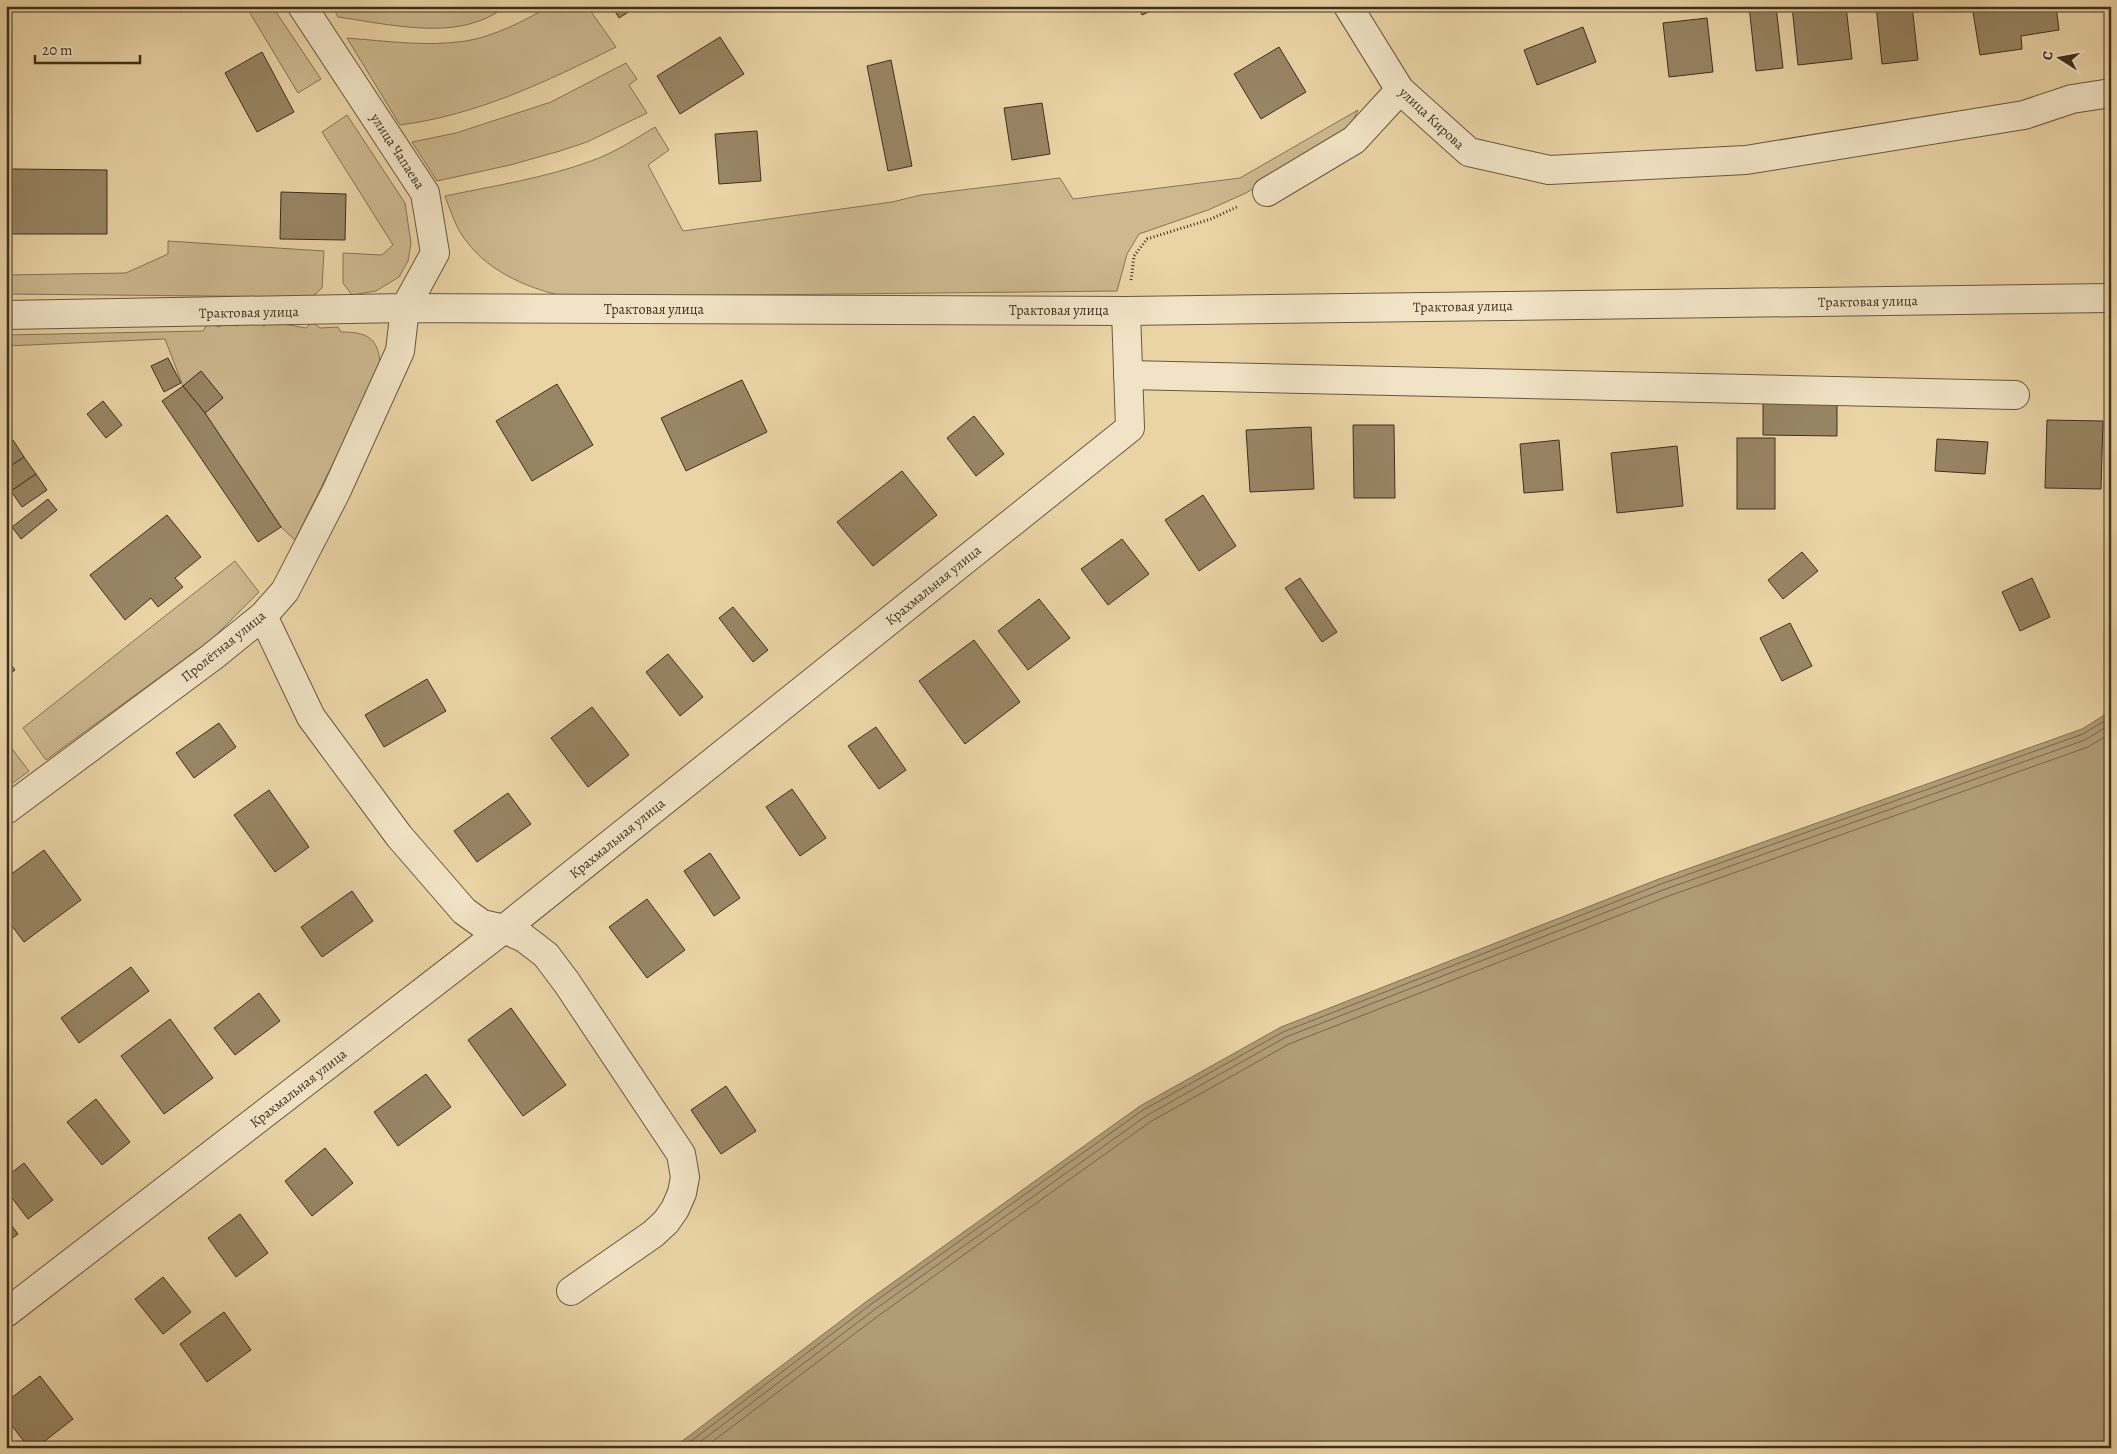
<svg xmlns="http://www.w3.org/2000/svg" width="2117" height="1454" font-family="Alegreya,serif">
<rect width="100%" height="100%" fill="#ead4a6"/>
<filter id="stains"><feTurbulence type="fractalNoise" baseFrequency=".004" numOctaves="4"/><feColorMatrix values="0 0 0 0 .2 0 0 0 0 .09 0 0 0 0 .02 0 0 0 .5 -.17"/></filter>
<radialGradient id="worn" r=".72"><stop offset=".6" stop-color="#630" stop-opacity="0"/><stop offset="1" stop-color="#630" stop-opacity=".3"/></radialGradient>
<g fill="#cdb88f" stroke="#867456">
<path d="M205,6H272L321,79L298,93L247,8Z"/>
<path d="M332,6H507C498,12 487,19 476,22C436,36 380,23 338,17Z"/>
<path d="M550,6H563L565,10L572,6H587L616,47C546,82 477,115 400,125L347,38C386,41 427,47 466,41C495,36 524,21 550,6Z"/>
<path d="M626,63L637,79L629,85L647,113L587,142L560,151L510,165L437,181L412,142L456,133L551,102Z"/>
<path d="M1358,110L1348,131L1246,193L1208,210L1139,234L1127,254L1117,291L568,297C532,290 490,273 467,242C456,229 451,212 445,196C493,186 545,178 591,161C614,153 635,139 655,127L669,150L648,165L683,231L892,202L921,195L1060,178L1073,199L1240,178Z"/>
<path d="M347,115L405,203L411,243L408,261L399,277L376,291L352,295L343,283V253L382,255L393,245L322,132Z"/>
<path d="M168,241L324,251L322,288L312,297L6,294V275L126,273L168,254Z"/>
<path d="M273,320L277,323L306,328L312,322L320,328L338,327L341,332C366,332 379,337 380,365L355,419L295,540L281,527L205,413L223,398L201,371L183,386L165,339L6,346V335L203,331L208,323L219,327L226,323L237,326L244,322L250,325L257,322L264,326Z"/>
<path d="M235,561L259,592L212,639L46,760L23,728Z"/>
<path d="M6,741L29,771L6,788Z"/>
</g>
<path fill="#b09c77" stroke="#837053" d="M2111,711V1448H673L867,1301L1140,1106L1281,1027L1659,879L2082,729Z"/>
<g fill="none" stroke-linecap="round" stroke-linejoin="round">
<g stroke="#78664a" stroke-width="1">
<path d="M682,1448L870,1305L1143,1110L1283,1032L1661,884L2083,734L2111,717"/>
<path d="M692,1448L874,1310L1146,1116L1286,1037L1663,890L2085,740L2111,724"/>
<path d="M704,1448L878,1316L1150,1122L1289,1044L1666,897L2088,747L2111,733"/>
</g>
</g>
<g fill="#988564" stroke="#402f1d">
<path d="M6,6H43L6,11Z"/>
<path d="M164,6H183L182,12L164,8Z"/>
<path d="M612,6H638L619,18Z"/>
<path d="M1138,6H1162L1142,15Z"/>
<path d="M1749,6H1776L1783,68L1756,71Z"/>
<path d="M1792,6H1846L1852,59L1798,65Z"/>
<path d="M1876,6H1912L1918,60L1882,64Z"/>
<path d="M1972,6H2056L2059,30L2021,36L2022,49L1980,55Z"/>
<path d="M1707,18L1713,72L1669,77L1663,23Z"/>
<path d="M1583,27L1596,62L1537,85L1524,50Z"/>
<path d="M720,37L744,74L680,114L657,76Z"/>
<path d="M1279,47L1306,92L1261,119L1234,74Z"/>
<path d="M262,52L294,112L257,132L225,73Z"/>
<path d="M891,60L912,166L888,171L867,66Z"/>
<path d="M1042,103L1050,154L1012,160L1004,108Z"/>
<path d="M757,131L761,181L719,184L715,134Z"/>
<path d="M12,169L107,170V234H12Z"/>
<path d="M281,192L346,194L345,240L280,239Z"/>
<path d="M168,358L181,383L164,392L151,366Z"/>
<path d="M201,371L223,398L205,413L183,386Z"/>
<path d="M742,380L767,432L686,471L661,418Z"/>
<path d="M557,384L593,445L532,481L496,421Z"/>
<path d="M183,386L205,413L281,527L258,542L162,401Z"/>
<path d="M103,401L122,425L106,438L87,414Z"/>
<path d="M1763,403L1837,404V436L1763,435Z"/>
<path d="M974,416L1004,454L976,476L947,438Z"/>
<path d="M2047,420L2103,421L2101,489L2045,488Z"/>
<path d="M1353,425H1394L1395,498H1354Z"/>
<path d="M1311,427L1314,489L1250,492L1246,430Z"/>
<rect x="1737" y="438" width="38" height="71"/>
<path d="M1937,439L1988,442L1985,474L1935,471Z"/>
<path d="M13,440L24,457L6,469V444Z"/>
<path d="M1559,440L1563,490L1524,493L1520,444Z"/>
<path d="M1677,446L1683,506L1617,513L1611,453Z"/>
<path d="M24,457L36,474L11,491L6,484V469Z"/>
<path d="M902,471L937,515L873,566L837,522Z"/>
<path d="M36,474L47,490L22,507L11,491Z"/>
<path d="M1203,495L1236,546L1199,571L1165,520Z"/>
<path d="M48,499L57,510L21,539L12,527Z"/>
<path d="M167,515L201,557L175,578L183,587L158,607L151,598L125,620L90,575Z"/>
<path d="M1122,539L1149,574L1108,605L1081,569Z"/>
<path d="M1802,552L1818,571L1783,599L1768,580Z"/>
<path d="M1300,578L1337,632L1322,642L1285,588Z"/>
<path d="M2032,578L2050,617L2020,631L2002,592Z"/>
<path d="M1039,599L1070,638L1028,670L998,631Z"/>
<path d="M733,607L768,650L753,662L719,618Z"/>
<path d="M1790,623L1812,666L1782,681L1760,638Z"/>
<path d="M974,640L1020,702L965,744L919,681Z"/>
<path d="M668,654L703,697L680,716L646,672Z"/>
<path d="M6,658L15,670L6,677Z"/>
<path d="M427,679L446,711L384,747L365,715Z"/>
<path d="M592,707L629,755L588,787L551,738Z"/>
<path d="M219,723L236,747L194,778L176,753Z"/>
<path d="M876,727L906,770L879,789L848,746Z"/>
<path d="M792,789L826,838L800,856L766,807Z"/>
<path d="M269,790L309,847L275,872L234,815Z"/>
<path d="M508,793L531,824L477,862L454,831Z"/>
<path d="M44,850L81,900L24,942L6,918V878Z"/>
<path d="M710,853L740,898L714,916L684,871Z"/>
<path d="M352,891L373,921L322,957L301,927Z"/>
<path d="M647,899L685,950L647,978L609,927Z"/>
<path d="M131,967L149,991L79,1043L61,1018Z"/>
<path d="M259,993L280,1021L235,1055L214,1028Z"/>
<path d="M511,1008L566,1085L523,1116L468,1040Z"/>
<path d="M170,1019L213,1078L164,1114L121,1056Z"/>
<path d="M426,1074L451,1107L398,1146L374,1112Z"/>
<path d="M726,1086L756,1131L721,1154L691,1110Z"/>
<path d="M96,1099L130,1142L102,1165L67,1122Z"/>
<path d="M325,1148L353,1183L312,1216L285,1181Z"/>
<path d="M24,1163L53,1200L28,1219L6,1190V1177Z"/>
<path d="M240,1214L268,1253L236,1277L208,1238Z"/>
<path d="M6,1218L18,1234L6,1243Z"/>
<path d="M163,1277L191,1312L163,1334L135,1299Z"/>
<path d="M224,1312L251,1350L207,1382L180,1344Z"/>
<path d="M40,1376L73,1419L36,1448H29L6,1418V1402Z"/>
</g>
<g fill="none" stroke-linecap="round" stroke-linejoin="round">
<defs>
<g id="minor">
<path d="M1348,6L1400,90L1469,152L1549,170L1746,160L2024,115L2072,99L2111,93"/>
<path d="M1267,192L1354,140L1400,90"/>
<path d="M1128,375L2015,395"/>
<path d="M263,616L311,717L399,836L464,911L482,924L504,929L524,938L546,955L567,983L681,1154L685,1177L682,1193L675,1209L666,1222L653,1234L571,1291"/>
<path d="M6,810L212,657L263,616L285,591L336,492L400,351L405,308L1126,311L2111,298"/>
<path d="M6,1313L504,929L1130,428L1126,311"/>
</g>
<path id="tertiary" d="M6,315L405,308L435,253L425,193L302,6"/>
</defs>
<use href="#minor" stroke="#6a583f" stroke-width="30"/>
<use href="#tertiary" stroke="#6a583f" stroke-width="30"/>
<path stroke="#402f1d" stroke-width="3" stroke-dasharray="1 2.5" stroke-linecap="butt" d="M1131,280L1134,256L1147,239L1211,219L1239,206"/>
<use href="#minor" stroke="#f1e3c5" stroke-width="28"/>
<use href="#tertiary" stroke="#f1e3c5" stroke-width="28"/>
</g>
<g text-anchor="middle" stroke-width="5" stroke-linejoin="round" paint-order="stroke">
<g font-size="14" fill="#402f1d" stroke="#f1e3c5">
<text transform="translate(1432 118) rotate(43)" y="5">улица Кирова</text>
<text transform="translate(398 151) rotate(57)" y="5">улица Чапаева</text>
<text transform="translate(1868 301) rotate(-1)" y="5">Трактовая улица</text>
<text transform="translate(1463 306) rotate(-1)" y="5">Трактовая улица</text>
<text x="654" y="314">Трактовая улица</text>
<text x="1059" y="315">Трактовая улица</text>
<text transform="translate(249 312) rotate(-1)" y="5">Трактовая улица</text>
<text transform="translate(933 585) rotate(-39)" y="5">Крахмальная улица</text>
<text transform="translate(223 646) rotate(-39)" y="5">Пролётная улица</text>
<text transform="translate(617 838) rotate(-39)" y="5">Крахмальная улица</text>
<text transform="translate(298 1088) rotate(-38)" y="5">Крахмальная улица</text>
</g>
</g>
<rect width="2117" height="1454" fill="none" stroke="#ead4a6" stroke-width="25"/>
<rect x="8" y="8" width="2102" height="1439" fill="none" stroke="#402f1d" stroke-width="2.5"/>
<rect x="12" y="12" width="2092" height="1429" fill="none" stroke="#402f1d"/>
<g transform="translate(2060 58) rotate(281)" stroke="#f1e3c5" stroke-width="4" paint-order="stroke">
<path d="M0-4L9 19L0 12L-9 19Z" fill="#402f1d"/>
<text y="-8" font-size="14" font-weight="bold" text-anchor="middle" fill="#402f1d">С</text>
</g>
<path d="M35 55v8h105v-8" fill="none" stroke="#402f1d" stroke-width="2.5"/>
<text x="42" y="55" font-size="15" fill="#402f1d" stroke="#f1e3c5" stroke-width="4" paint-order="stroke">20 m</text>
<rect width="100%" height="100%" filter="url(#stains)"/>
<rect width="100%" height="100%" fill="url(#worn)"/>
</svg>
